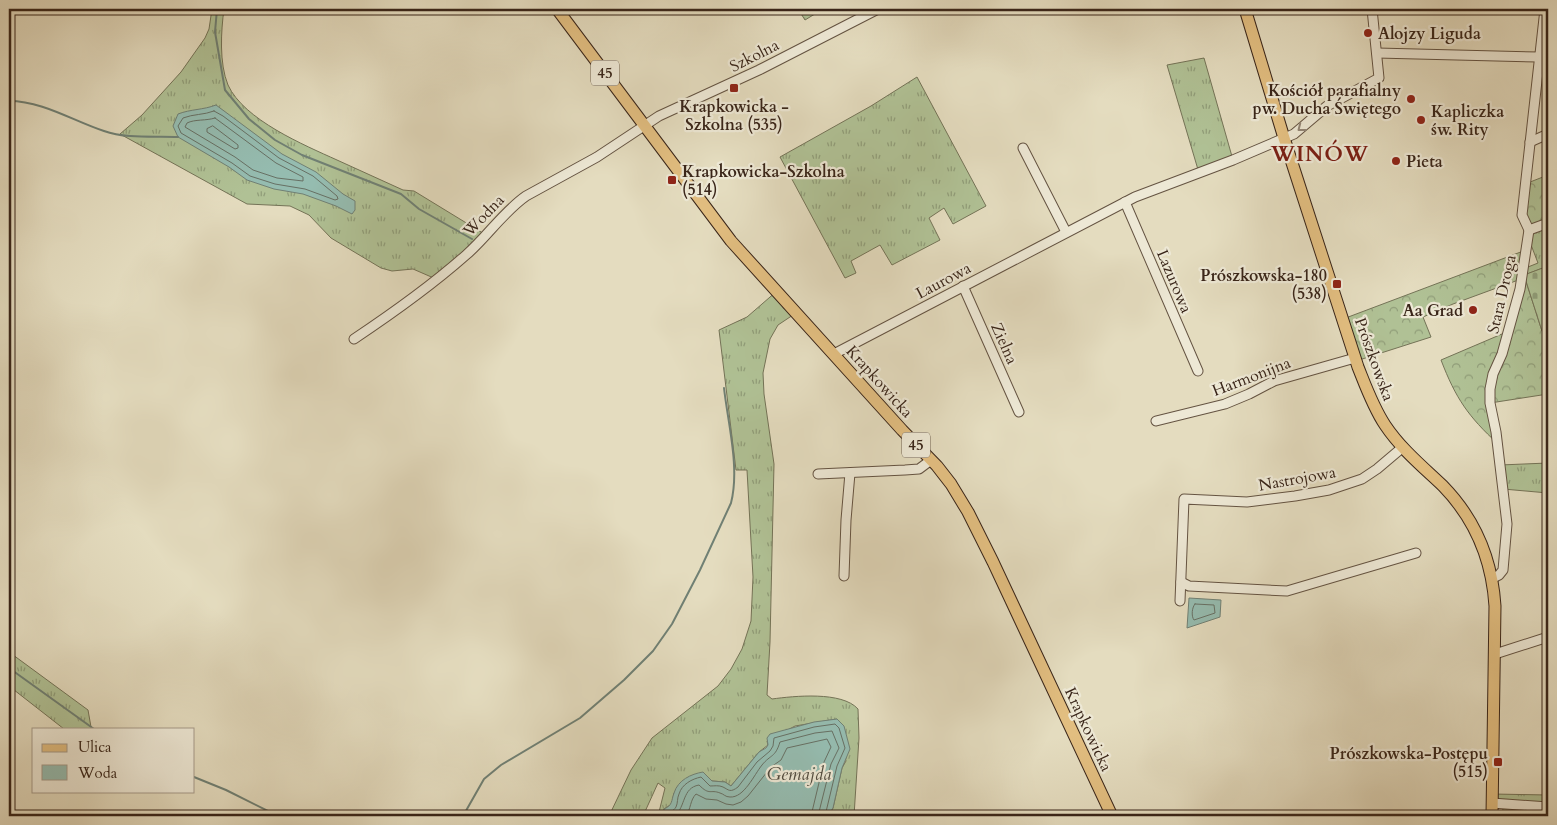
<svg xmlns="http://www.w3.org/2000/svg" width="1557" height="825" font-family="Cardo,serif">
<defs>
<pattern id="grass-tufts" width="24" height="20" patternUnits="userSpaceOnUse" patternTransform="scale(1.25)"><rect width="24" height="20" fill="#b0c195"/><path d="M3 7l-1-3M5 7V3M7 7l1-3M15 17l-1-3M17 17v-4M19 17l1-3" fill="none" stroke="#909d79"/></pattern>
<pattern id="forest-crowns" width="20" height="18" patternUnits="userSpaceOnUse" patternTransform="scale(1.25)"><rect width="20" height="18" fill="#b0c195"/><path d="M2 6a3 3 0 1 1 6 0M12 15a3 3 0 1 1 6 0" fill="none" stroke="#909d79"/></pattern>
<pattern id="cemetery-stones" width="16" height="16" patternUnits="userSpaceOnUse" patternTransform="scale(1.25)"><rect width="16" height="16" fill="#b0c195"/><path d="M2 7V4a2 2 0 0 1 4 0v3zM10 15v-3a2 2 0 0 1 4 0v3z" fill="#909d79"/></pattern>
</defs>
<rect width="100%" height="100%" fill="#e4dcbf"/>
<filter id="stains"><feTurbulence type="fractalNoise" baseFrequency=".004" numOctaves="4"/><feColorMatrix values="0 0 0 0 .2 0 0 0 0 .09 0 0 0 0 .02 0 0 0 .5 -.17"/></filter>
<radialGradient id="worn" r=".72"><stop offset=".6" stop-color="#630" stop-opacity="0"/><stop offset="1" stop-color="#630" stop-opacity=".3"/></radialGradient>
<g fill="url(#grass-tufts)" stroke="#747357">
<path d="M212,9H224C221,31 219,63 228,85C244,120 304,145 337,160C359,170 381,180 403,190L414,191L486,235L436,279L413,269L392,271L381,268L331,238L309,215L290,206L247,204L120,134L142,115L181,72L205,38L209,29Z"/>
<path d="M798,9H823L805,20Z"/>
<path d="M1204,58L1233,160L1199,173L1167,65Z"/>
<path d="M917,77L986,206L953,224L944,208L929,218L940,240L892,265L880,245L851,261L856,273L845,278L780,157L871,106Z"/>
<path d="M1548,223V266L1522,276L1523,269L1538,263L1528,237L1529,230Z"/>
<path d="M777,291L796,313L778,325L770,339L763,373L764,394L774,464L770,642L767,695L772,699C794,696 842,691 858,709L859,738L854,816H828L833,808L842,768L846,761L837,719L795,726L767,741L768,745L759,752L731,786L725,782L712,781L709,779L674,793L672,804L664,809V816H658L665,788L658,783L643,816H609L631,770L652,738L718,686L731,669L742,649L751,621L753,577L747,470H736L719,330L747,317Z"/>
<path d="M1548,463V493L1503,489L1500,465Z"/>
<path d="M9,652L88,710L91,727L94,729H64L9,686Z"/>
<path d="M1492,794L1548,795V816H1502L1503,809L1492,803Z"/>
</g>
<g fill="url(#forest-crowns)" stroke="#747357">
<path d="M1548,175V223L1529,230L1522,215L1525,184Z"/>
<path d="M1526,250L1524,275L1542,331L1548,328V394L1490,403L1498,444C1468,416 1456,399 1441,360L1509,331L1521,279L1453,304L1423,317L1431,337L1356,361L1343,319Z"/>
</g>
<path fill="url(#cemetery-stones)" stroke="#747357" d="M1548,266V328L1542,331L1524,275Z"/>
<g fill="#95bcb0" stroke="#708074">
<path d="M216,105L282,154L316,172L343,194L355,201V210L352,214L336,206L303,194L274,189L247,180L229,167L178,137L173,126L178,114C191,109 203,110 216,105Z"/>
<path d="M1189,598L1221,600L1220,617L1187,628Z"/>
<path d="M837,719L844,726L850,749L842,768L833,808L828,816H664V809C673,805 671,801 674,793C678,780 691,774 703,772L712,781L725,782L731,786L759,752L766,748L768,745L767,738L770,734L814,722Z"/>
</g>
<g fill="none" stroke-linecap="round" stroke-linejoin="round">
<g stroke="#677064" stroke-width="1">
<path d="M214,111L223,116L279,158L313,176L337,196L338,199L335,200L305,189L275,184L250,176L232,163L181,133L178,126L183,118C193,114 204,115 214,111Z"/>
<path d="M215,118L276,163L303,177V181L277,178L253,170L235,157L185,127L187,123C195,119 206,121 215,118Z"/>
<path d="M213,126L238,145V148L235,149L207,132V129Z"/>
<path d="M1195,604L1214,605L1215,613L1194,620C1191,616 1192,607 1195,604Z"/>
<path d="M669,816C670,810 673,812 676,807C678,803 677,798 679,794C682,784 692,779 701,777L710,786C714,786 719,785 723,787C729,790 730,793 738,787L757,762L770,751L773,746L774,738L814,727L835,724L839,728L845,748L837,766L825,816"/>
<path d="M675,816C686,806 682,788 699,785C710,796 710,789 720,793C724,794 725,797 730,797C744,798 754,775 762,765C771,754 775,758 780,742L815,733L832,731L839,748L831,764L818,816"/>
<path d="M686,816C691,809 690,800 696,794L706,799L717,800L726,804L733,805L741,802L748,796L771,767L781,760L787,748L827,739L831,747L824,762L811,816"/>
</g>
<g stroke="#708074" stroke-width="2">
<path d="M217,9L215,32L225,90L249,119L275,140L302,155L401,194L419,209L472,239"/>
<path d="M9,101C43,101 73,121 104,131C126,139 155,136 178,137"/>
<path d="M9,668L94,729"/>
<path d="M194,777L226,790L278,816"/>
<path d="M463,816L484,779L501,765L580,718L624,680L653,651L672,624L700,570L731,503C740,468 728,424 724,388"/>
</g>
<defs>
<g id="minor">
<path d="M1377,53L1539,57"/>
<path d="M1530,142L1548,134"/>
<path d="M1023,148L1066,232"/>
<path d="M1125,202L1198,371"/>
<path d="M1529,230L1548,223"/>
<path d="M963,286L1019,412"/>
<path d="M354,339C393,313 431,286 466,255C487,237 503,212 526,196L597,157L659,116L759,70L878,9"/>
<path d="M834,354L1135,197L1233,160L1294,134L1327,106L1379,78L1372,9"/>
<path d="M1156,421L1225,404L1249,394L1274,381L1355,358"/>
<path d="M818,474L905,470L919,469L931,460"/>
<path d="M844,576L846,520L850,473"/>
<path d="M1493,578L1499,575L1503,570L1507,524L1496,432L1490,403V389L1493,374L1502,354L1520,289L1529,230L1522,215L1545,9"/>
<path d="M1181,582L1189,586L1287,591L1416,553"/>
<path d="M1180,601L1184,499L1247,502L1295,496L1329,490L1362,479L1377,469L1403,447"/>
<path d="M1495,654L1548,637"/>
<path d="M1492,803L1548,807"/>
</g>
<g id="major">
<path d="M557,9L731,241L902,430L937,466L951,484L968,512L993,562L1112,816"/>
<path d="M1245,9L1284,138L1358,367C1366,387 1373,407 1385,425C1401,449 1423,467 1443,486C1476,520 1492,559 1495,606L1492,816"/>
</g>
</defs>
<use href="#minor" stroke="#645342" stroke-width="11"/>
<use href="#major" stroke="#392519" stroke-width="13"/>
<use href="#minor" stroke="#ede8d5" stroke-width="9"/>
<use href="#major" stroke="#e2be80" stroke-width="11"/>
</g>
<defs><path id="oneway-chevron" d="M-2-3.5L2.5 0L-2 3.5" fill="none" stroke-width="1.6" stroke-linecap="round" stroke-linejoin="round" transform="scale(1.25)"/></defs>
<use stroke="#938677" href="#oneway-chevron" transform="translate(1301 128) rotate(142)"/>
<g fill="#8f2418" stroke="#ede8d5" stroke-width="2">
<circle cx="1368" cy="33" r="5"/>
<rect x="729" y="83" width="10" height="10" rx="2.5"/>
<circle cx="1411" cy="99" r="5"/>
<circle cx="1421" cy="120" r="5"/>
<circle cx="1396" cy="161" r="5"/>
<rect x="667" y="175" width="10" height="10" rx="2.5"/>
<rect x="1332" y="279" width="10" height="10" rx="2.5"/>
<circle cx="1473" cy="310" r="5"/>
<rect x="1493" y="757" width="10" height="10" rx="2.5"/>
</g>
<g text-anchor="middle" stroke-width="4.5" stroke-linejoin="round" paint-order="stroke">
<g fill="#ede8d5" stroke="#6f6051" stroke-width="1">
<rect x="591" y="60.5" width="28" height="25" rx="4"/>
<rect x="902" y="432.5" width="28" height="25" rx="4"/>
</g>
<g font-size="15" font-weight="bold" fill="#392519">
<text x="605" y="78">45</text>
<text x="916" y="450">45</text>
</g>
<g font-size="16" font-weight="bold" fill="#392519" stroke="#ede8d5" text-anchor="start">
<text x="1378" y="39">Alojzy Liguda</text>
<text x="1401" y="96" text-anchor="end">Kościół parafialny<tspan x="1401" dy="18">pw. Ducha Świętego</tspan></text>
<text x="734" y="112" text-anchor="middle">Krapkowicka -<tspan x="734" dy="18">Szkolna (535)</tspan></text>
<text x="1431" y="117">Kapliczka<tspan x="1431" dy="18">św. Rity</tspan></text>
<text x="1406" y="167">Pieta</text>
<text x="682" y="177">Krapkowicka-Szkolna<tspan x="682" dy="18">(514)</tspan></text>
<text x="1327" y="281" text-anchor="end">Prószkowska-180<tspan x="1327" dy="18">(538)</tspan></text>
<text x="1463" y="316" text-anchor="end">Aa Grad</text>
<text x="1488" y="759" text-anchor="end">Prószkowska-Postępu<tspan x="1488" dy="18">(515)</tspan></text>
</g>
<g font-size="16" fill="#392519" stroke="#ede8d5">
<text transform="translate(754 55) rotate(-27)" y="6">Szkolna</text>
<text transform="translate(483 215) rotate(-46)" y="6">Wodna</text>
<text transform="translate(943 280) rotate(-28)" y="6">Laurowa</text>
<text transform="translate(1175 281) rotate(67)" y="6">Lazurowa</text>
<text transform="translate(1501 294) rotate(-77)" y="6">Stara Droga</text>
<text transform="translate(1005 343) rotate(66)" y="6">Zielna</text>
<text transform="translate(1375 359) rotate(70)" y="6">Prószkowska</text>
<text transform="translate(1251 376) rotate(-21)" y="6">Harmonijna</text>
<text transform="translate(880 381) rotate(48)" y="6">Krapkowicka</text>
<text transform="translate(1297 478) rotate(-10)" y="6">Nastrojowa</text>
<text transform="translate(1089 729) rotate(65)" y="6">Krapkowicka</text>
</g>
<g font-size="18" font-style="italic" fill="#504b3f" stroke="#ede8d5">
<text x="799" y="780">Gemajda</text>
</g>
<g font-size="21" font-weight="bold" letter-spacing="1" fill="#7a1f14" stroke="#ede8d5">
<text x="1320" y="161">WINÓW</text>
</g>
</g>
<rect width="1557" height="825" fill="none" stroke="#e4dcbf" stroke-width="30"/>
<rect x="10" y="10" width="1537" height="805" fill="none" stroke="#392519" stroke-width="2.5"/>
<rect x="15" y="15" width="1527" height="795" fill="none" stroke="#392519"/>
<rect x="32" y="728" width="162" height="65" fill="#ede8d5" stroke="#a59a8a"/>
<rect x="42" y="744" width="25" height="8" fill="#e2be80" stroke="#a59a8a"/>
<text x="78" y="752" font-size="15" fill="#392519">Ulica</text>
<rect x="42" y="765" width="25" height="15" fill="#95bcb0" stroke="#a59a8a"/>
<text x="78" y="778" font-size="15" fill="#392519">Woda</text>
<rect width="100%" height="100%" filter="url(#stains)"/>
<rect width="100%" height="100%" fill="url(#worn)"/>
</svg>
